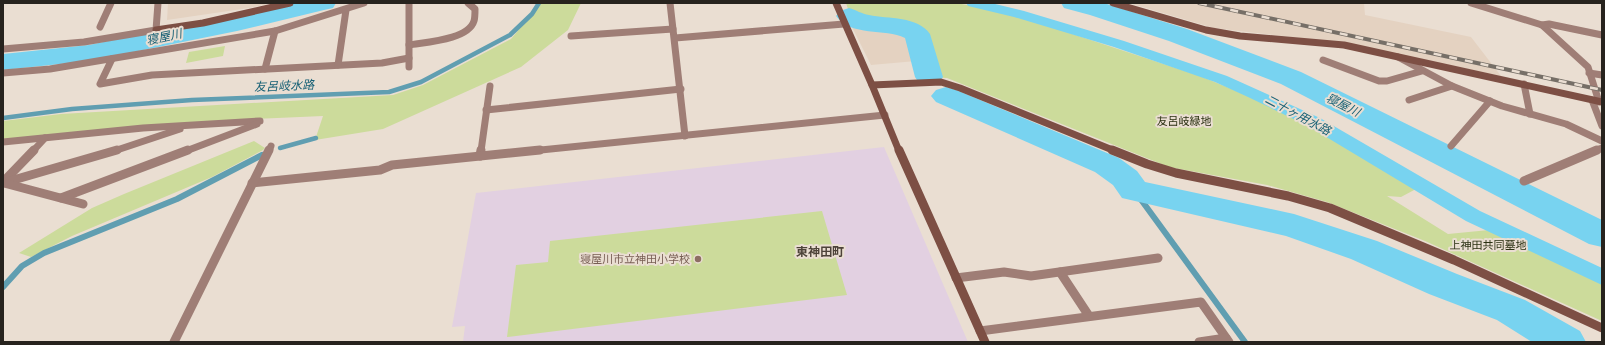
<svg xmlns="http://www.w3.org/2000/svg" width="1605" height="345" font-family="Rubik,'Noto Sans JP',sans-serif">
<rect width="100%" height="100%" fill="#eaded2"/>
<g fill="#e4d2c1">
<path d="M168,3H272L249,8L167,20Z"/>
<path d="M1129,3H1364L1365,15L1471,37L1501,76L1343,43L1214,28Z"/>
<path d="M850,23L897,27L911,31L916,36V61L871,65Z"/>
</g>
<path fill="#e2d0e1" d="M884,147L968,342H463L465,326L452,327L476,193Z"/>
<g fill="#ccdb9b">
<path d="M541,3H581L568,30L521,67L383,129L315,140L323,116L231,120L3,139V121L61,114L393,95L423,85L511,39Z"/>
<path d="M846,3H956L989,9L1030,20L1200,76L1256,99L1312,127L1416,189L1401,197L1387,196L1448,234L1489,230L1584,272L1602,283V321L1425,241L1327,202L1267,185L1169,167L947,78L931,77L927,69L918,33L907,27L856,20L850,15Z"/>
<path d="M225,46L223,56L186,63L189,52Z"/>
<path d="M254,141L265,148L263,150L212,177L72,236L31,257L19,253L92,208L124,194Z"/>
<path d="M822,211L847,295L507,337L516,265L548,262L550,241Z"/>
</g>
<g fill="none" stroke-linecap="round" stroke-linejoin="round">
<g stroke="#609eb1" stroke-width="4.5">
<path d="M3,118L72,109L192,100L389,92L421,82L510,35L532,14L539,3"/>
<path d="M280,148L316,138"/>
</g>
<g stroke="#609eb1" stroke-width="6">
<path d="M1134,190L1245,342"/>
<path d="M3,287L22,266L44,253L177,199L262,155"/>
</g>
<path fill="#78d3f0" fill-rule="evenodd" d="M966,3H991L1024,11L1124,41L1227,76L1320,118L1480,211L1602,268V285L1466,221L1308,126L1248,97L1215,82L1114,47L1014,17L968,6Z"/>
<g fill="#78d3f0" fill-rule="evenodd">
<path d="M291,3H336L333,8L324,10L237,31L89,61L3,70V54L89,45Z"/>
<path d="M1061,3L1107,4L1187,29L1301,72L1602,220V247L1589,244L1281,84L1169,41L1090,15L1064,8Z"/>
<path d="M849,8C856,10 862,14 869,15C888,19 918,16 930,34L943,77L939,83L929,86L919,83L915,77L905,38C885,28 851,37 836,16L840,11Z"/>
<path d="M946,87L956,90L1119,158L1137,171L1145,182L1294,214L1377,241L1457,274L1525,300L1580,331L1586,342H1532L1497,320L1429,294L1351,259L1286,236L1122,198L1113,185L1095,172L936,102L931,96L936,90Z"/>
</g>
<g stroke="#9f7e76" stroke-width="7">
<path d="M409,3V67"/>
<path d="M670,3L685,136"/>
<path d="M1471,3L1542,25L1588,67L1599,102"/>
<path d="M1542,25L1549,24L1602,35"/>
<path d="M100,27L111,3"/>
<path d="M571,36L673,29"/>
<path d="M675,38L844,24"/>
<path d="M409,45C426,42 468,40 474,21C475,18 475,13 475,9L468,3"/>
<path d="M3,49L84,42L156,30L158,3"/>
<path d="M1398,57L1452,86L1502,106L1566,124L1602,141"/>
<path d="M112,59L100,84L152,75L382,63L409,58"/>
<path d="M1323,60L1379,81H1387L1422,71"/>
<path d="M338,65L346,10"/>
<path d="M265,69L275,31"/>
<path d="M3,73L50,69L275,31L364,3"/>
<path d="M1589,73L1602,75"/>
<path d="M1524,84L1530,114"/>
<path d="M1409,100L1452,86"/>
<path d="M1592,100L1602,126"/>
<path d="M486,110L681,89"/>
<path d="M3,142L143,128L260,121"/>
<path d="M1451,146L1490,101"/>
<path d="M33,151L45,138"/>
<path d="M114,151L180,129"/>
<path d="M186,151L257,124"/>
<path d="M269,151L271,146"/>
<path d="M481,151L490,86"/>
<path d="M531,151L885,115"/>
<path d="M1595,151L1602,148"/>
</g>
<g stroke="#9f7e76" stroke-width="9">
<path d="M480,156L481,150"/>
<path d="M1524,181L1597,150"/>
<path d="M3,182L34,150"/>
<path d="M3,183L117,150"/>
<path d="M4,183L83,204"/>
<path d="M252,183L380,170L392,165L540,150"/>
<path d="M61,198L188,150"/>
<path d="M1060,272L1089,316"/>
<path d="M956,278L1004,272L1031,276L1158,258"/>
<path d="M980,331L1201,302L1229,342"/>
<path d="M174,342L269,150"/>
<path d="M1199,342L1226,338"/>
</g>
<g stroke="#7d4f44" stroke-width="7">
<path d="M836,3L872,85L941,82L960,88L1115,151"/>
<path d="M1113,3L1206,30L1240,36L1344,45L1602,102"/>
<path d="M156,30L203,23L290,3"/>
<path d="M872,85L899,151"/>
</g>
<g stroke="#7d4f44" stroke-width="9">
<path d="M899,150L985,342"/>
<path d="M1112,150L1147,164L1176,173L1288,196L1330,208L1454,260L1602,328"/>
</g>
<defs>
<path id="rail" d="M1199,3L1602,90"/>
</defs>
<use href="#rail" stroke="#766f67" stroke-width="4"/>
<use href="#rail" stroke="#eaded2" stroke-width="2.5" stroke-dasharray="8" stroke-linecap="butt"/>
</g>
<circle fill="#8d6e63" stroke="#eaded2" stroke-width="1.5" cx="698" cy="259" r="4"/>
<g text-anchor="middle" stroke-width="4" stroke-linejoin="round" paint-order="stroke">
<g font-size="11" fill="#2b3112" stroke="#eaded2">
<text x="1184" y="125">友呂岐緑地</text>
<text x="1488" y="249">上神田共同墓地</text>
</g>
<g font-size="11" fill="#785e54" stroke="#eaded2" text-anchor="end">
<text x="690" y="263">寝屋川市立神田小学校</text>
</g>
<g font-size="12" font-style="italic" fill="#176075" stroke="#eaded2">
<text transform="translate(164 37) rotate(-12)" y="4">寝屋川</text>
<text transform="translate(284 86) rotate(-2)" y="4">友呂岐水路</text>
<text transform="translate(1343 105) rotate(27)" y="4">寝屋川</text>
<text transform="translate(1298 115) rotate(28)" y="4">二十ヶ用水路</text>
</g>
<g font-size="12" font-weight="bold" fill="#4d4339" stroke="#eaded2">
<text x="820" y="256">東神田町</text>
</g>
</g>
<rect width="1605" height="345" fill="none" stroke="#27231e" stroke-width="8"/>
</svg>
